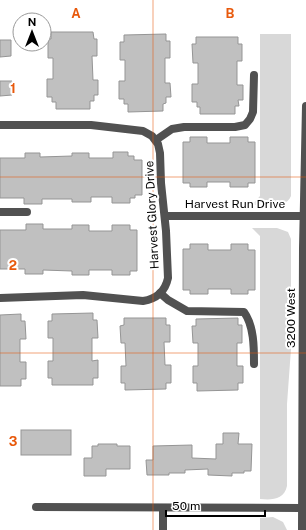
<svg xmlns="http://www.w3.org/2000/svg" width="306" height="530" font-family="'Public Sans',sans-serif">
<rect width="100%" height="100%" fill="#fff"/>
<g fill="#d8d8d8">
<path d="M260,34H291V196C286,209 264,205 252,205L260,196Z"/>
<path d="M252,228H277L288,232L291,239V349L287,404V486C284,500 272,500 260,499V236Z"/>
<path d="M273,517L283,522L287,530H260V518Z"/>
</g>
<g fill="#c0c0c0" stroke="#959595">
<path d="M51,32H93L94,39H97V56H92L93,80H98V95H94V101H90V109H56V102H52V97H47V79H53V58H48V39H51Z"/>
<path d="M166,34V41H170V58H165V83H170L171,97H166V103L163,104V111L128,112V104H124V99H119V81H125V60H120V42H124V35Z"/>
<path d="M196,37H238V44H242V61H237V85H243V100H238L239,106H235V114H200V107H197V102H192V84H198V63H193L192,44H196Z"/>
<path d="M0,40H11V56L0,57Z"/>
<path d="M0,81H12V95L0,96Z"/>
<path d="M190,137H207V143H230V137H248V142H255V183H248V187H230V182H207V187H190V183H183V142H190Z"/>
<path d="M113,152H128V156H134V160H142V195H135V198H130V203H112V197H91V202H72V199H42V204H24V198H0V158H25V153H40V157L72,156V153H89V158H113Z"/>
<path d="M26,224H43V229H72V225H89V231H112V225H130V230H137V271H130V275H112V270H89V275H72V271L43,270V274H25V269H0V230H26Z"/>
<path d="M190,244H208V250H231V244H248V250H255V290H248V294H231V289H208V294H190V290H183V249H190Z"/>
<path d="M93,313V320H97L98,338H92V361L98,360V378H93V385H52V378H48V361H53V338H48V321H52V314Z"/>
<path d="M21,314V321H25L26,339H20V362H26V379H21V386H0V315Z"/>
<path d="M124,318H166V325H170V342H164L165,365H171V383H166V389L125,390V383H121V366H126L125,343H121L120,326L124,325Z"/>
<path d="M238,318V325H242V343H237V366H243V383H238V390L197,391V383H193V366H198V343H193L192,326H196V319Z"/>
<rect x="21" y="430" width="50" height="25"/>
<path d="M223,433H239L238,444H252L251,471H244V473H232V476L208,475V469L185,470V473H169V475H147L146,460H153V446L192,445V458L216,459V444H223Z"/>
<path d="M98,444H117V446H130V469H106V476H84V458H92V446H98Z"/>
</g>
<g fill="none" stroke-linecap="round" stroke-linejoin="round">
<g stroke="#515151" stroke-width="8">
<path d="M156,140L172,129L184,127H235L245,125L250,119L253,112L254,75"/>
<path d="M0,212H27"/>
<path d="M160,293L168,300L187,311L244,312C254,326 254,347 254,364"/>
</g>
<g stroke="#515151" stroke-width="8">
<path d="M0,125H91L143,131L152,136L158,144L160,153L161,183L166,231L168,278C165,292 156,299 143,301L83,295L0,298"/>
<path d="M165,216H304"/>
<path d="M36,507L302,508"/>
<path d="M163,508V530"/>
</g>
<path stroke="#515151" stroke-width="8" d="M302,530L303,248L306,106"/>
</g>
<path fill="none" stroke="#e8590c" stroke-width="1" stroke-opacity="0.55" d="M153,0V530M0,177H306M0,353H306"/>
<g text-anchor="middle" stroke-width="4" stroke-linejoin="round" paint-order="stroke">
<g font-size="12" fill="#000" stroke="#fff">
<text x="235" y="208">Harvest Run Drive</text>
<text transform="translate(152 215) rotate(-93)" y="4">Harvest Glory Drive</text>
<text transform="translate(291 318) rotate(-90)" y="4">3200 West</text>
</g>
</g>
<g font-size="13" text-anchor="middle" font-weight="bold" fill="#e8590c" stroke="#fff" stroke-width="4" stroke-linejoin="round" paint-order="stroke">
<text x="76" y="18">A</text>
<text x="230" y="18">B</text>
<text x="13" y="93">1</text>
<text x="13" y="270">2</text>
<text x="13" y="446">3</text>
</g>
<g transform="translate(32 32)"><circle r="19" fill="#ffffff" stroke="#999999"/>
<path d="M0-3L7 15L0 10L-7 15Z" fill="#000000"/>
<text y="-6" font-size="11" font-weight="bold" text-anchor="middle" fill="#000000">N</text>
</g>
<path d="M166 510v6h99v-6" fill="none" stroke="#000000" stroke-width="2"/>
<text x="172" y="510" font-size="12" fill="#000000" stroke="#ffffff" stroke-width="3" paint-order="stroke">50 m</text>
</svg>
